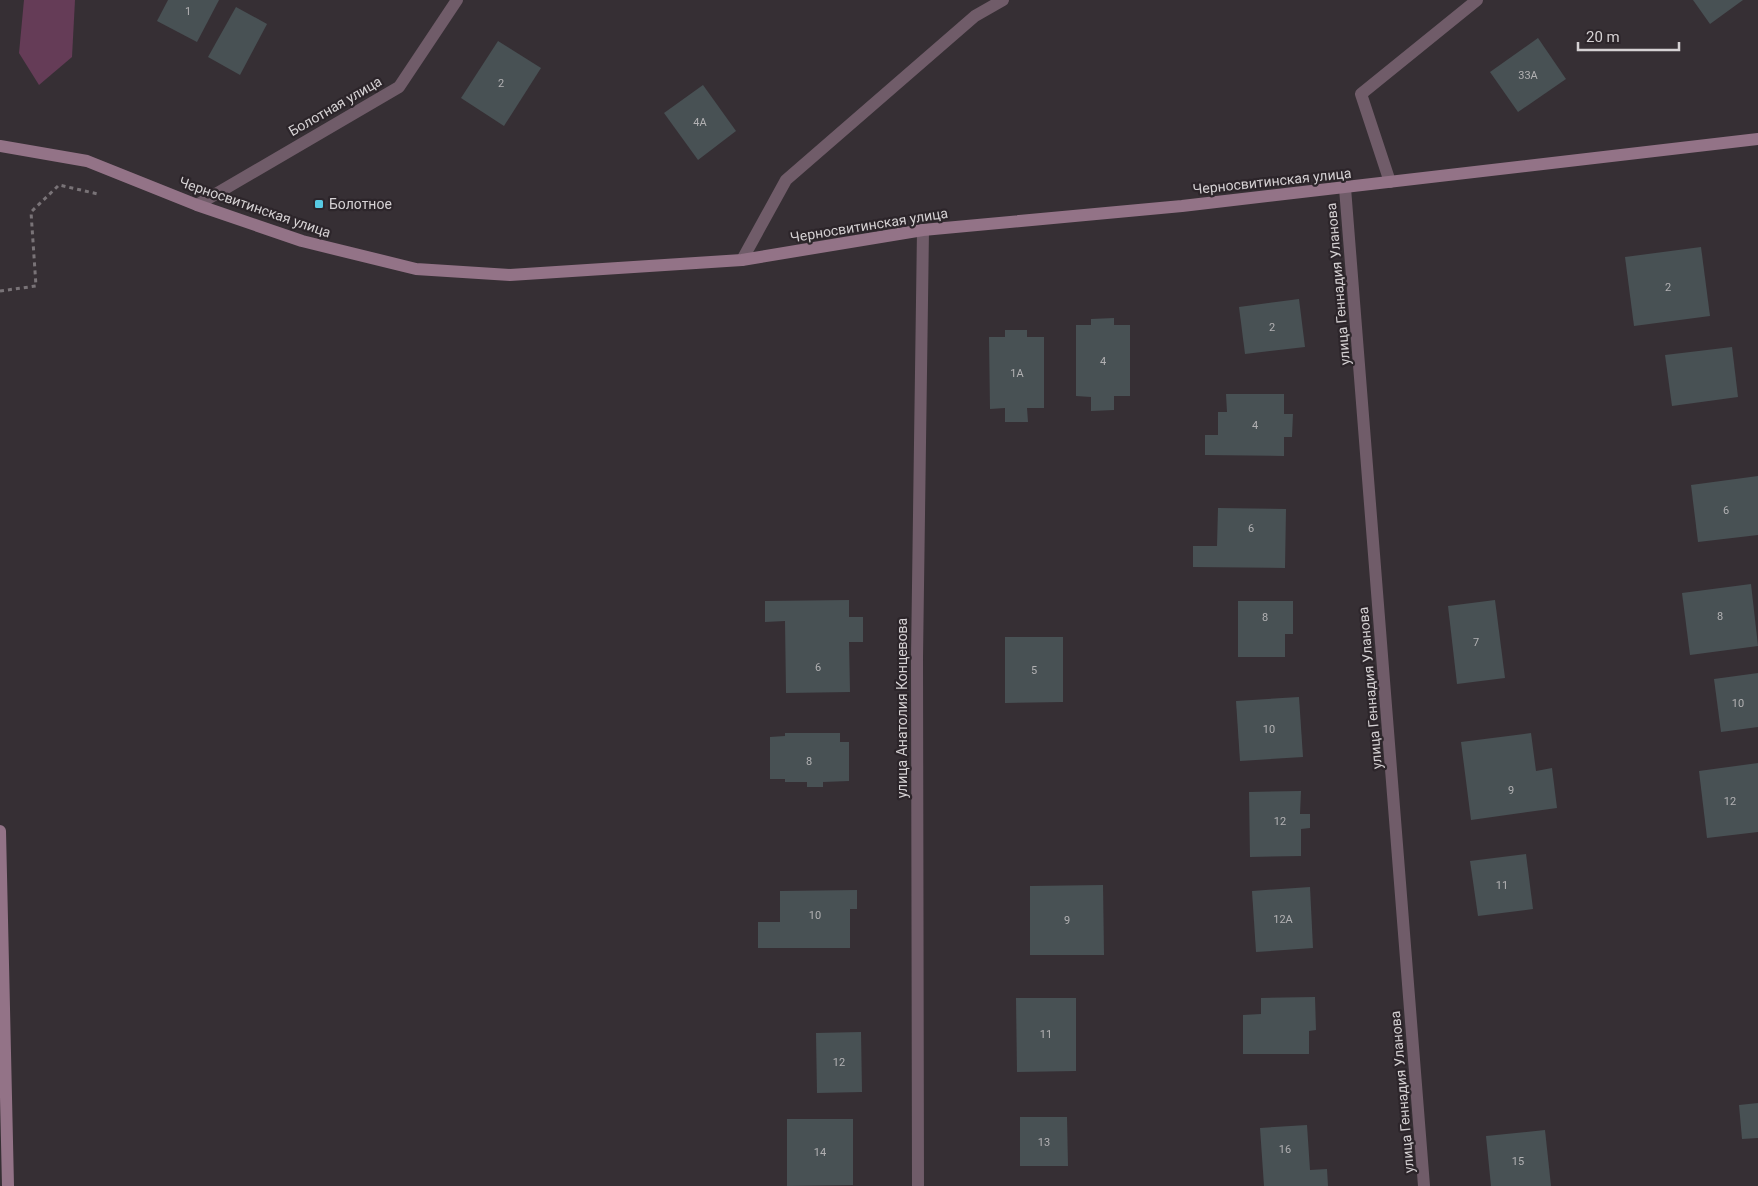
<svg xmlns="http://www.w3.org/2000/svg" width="1758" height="1186" font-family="Roboto,sans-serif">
<rect width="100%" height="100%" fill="#362f34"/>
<path fill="#653c57" d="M24,0H75L72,57L39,85L19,53Z"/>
<g fill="#485154">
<path d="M168,0H219L197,42L157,21Z"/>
<path d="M1693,0H1743L1710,24Z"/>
<path d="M236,7L267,24L240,75L208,57Z"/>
<path d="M1538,38L1566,79L1518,112L1490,72Z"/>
<path d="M498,41L541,68L504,126L461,98Z"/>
<path d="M703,85L736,131L698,160L664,113Z"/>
<path d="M1701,247L1710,316L1634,326L1625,257Z"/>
<path d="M1299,299L1305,347L1245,354L1239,307Z"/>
<path d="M1114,318V325H1130V396H1114V410L1091,411V397L1076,396V325H1091V319Z"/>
<path d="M1005,330H1027V337H1044V408H1027L1028,422H1005V408L990,409L989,337H1005Z"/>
<path d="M1732,347L1738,397L1672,406L1665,355Z"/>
<path d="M1226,394H1284V414H1293L1292,437H1284V456L1205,455V435H1218V412H1227Z"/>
<path d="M1758,476V535L1698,542L1691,485Z"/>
<path d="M1218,508L1286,509L1285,568L1193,567V546H1217Z"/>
<path d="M1751,584L1758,646L1690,655L1682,593Z"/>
<path d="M849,600V617H863V642H849L850,692L786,693L785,621L765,622V601Z"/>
<path d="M1495,600L1505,678L1457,684L1448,606Z"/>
<path d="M1238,601H1293V634H1285V657H1238Z"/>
<path d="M1005,637H1063V702L1005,703Z"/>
<path d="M1758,673V727L1721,732L1714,679Z"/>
<path d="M1299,697L1303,757L1240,761L1236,701Z"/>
<path d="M785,733H840V742H849V781L823,782V787H807V782H785V779H770V737L785,736Z"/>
<path d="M1531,733L1536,771L1552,768L1557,808L1471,820L1461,742Z"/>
<path d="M1758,763V832L1707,838L1699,771Z"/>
<path d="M1301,791L1300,814H1310V828L1301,829V856L1250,857L1249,792Z"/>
<path d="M1526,854L1533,909L1478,916L1470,861Z"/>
<path d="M1103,885L1104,955H1030V886Z"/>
<path d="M1310,887L1313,948L1256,952L1252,891Z"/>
<path d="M857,890V909H850V948H758V922H780V891Z"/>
<path d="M1315,997L1316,1030L1309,1031V1054H1243V1015L1261,1014V998Z"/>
<path d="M1016,998H1076V1071L1017,1072Z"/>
<path d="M861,1032L862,1092L817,1093L816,1033Z"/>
<path d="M1758,1103V1138L1742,1139L1739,1105Z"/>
<path d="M1020,1117H1067L1068,1166H1020Z"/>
<path d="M787,1119H853V1185L787,1186Z"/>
<path d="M1307,1125L1310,1170L1327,1169L1328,1186H1264L1260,1128Z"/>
<path d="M1545,1130L1551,1186H1491L1486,1136Z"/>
</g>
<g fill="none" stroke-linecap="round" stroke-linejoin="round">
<path stroke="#797377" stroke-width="3" stroke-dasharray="4 4" stroke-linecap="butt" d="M0,291L36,286L31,212L59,185L98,194"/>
<g stroke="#705c69" stroke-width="12">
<path d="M1390,182L1361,94L1477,0"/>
<path d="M1345,188L1424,1186"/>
<path d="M197,205L399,87L457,0"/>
<path d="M742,260L786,180L975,16L1003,0"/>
<path d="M918,1186L917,657L923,230"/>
</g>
<g stroke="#937387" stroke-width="12">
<path d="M0,146L87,161L197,205L302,241L416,269L510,275L742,260L923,230L1182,206L1758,139"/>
<path d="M0,831L8,1186"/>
</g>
</g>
<rect fill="#57c9e2" stroke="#2c252a" stroke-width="2" x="314" y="199" width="10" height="10" rx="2.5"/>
<g text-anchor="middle" stroke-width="4.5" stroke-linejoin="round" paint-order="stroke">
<g font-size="11" fill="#b2b1b3">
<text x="188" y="15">1</text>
<text x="1528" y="79">33А</text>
<text x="501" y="87">2</text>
<text x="700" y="126">4А</text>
<text x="1668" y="291">2</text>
<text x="1272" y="331">2</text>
<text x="1103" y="365">4</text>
<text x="1017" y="377">1А</text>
<text x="1255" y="429">4</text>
<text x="1726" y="514">6</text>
<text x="1251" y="532">6</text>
<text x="1720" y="620">8</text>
<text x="1265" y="621">8</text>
<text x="1476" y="646">7</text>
<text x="818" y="671">6</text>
<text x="1034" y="674">5</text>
<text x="1738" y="707">10</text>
<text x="1269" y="733">10</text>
<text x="809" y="765">8</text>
<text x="1511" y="794">9</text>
<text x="1730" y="805">12</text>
<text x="1280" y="825">12</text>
<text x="1502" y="889">11</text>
<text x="815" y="919">10</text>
<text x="1283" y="923">12А</text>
<text x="1067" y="924">9</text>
<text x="1046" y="1038">11</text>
<text x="839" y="1066">12</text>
<text x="1044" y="1146">13</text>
<text x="1285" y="1153">16</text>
<text x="820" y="1156">14</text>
<text x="1518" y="1165">15</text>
</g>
<g font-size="14" fill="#d5d1d3" stroke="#2c252a">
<text transform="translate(335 106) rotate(-30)" y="5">Болотная улица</text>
<text transform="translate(1272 181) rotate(-6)" y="5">Черносвитинская улица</text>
<text transform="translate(255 207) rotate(19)" y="5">Черносвитинская улица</text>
<text transform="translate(869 225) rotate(-9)" y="5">Черносвитинская улица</text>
<text transform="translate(1338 284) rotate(-95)" y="5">улица Геннадия Уланова</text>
<text transform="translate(1370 688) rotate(-95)" y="5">улица Геннадия Уланова</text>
<text transform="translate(902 708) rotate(-90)" y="5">улица Анатолия Концевова</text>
<text transform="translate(1402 1092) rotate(-95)" y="5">улица Геннадия Уланова</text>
</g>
<g font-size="14" fill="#d5d1d3" stroke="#2c252a" text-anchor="start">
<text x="329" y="209">Болотное</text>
</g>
</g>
<path d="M1578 42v8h101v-8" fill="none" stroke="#d5d1d3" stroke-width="2.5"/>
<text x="1586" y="42" font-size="15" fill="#d5d1d3" stroke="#2c252a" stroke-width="4" paint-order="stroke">20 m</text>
</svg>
